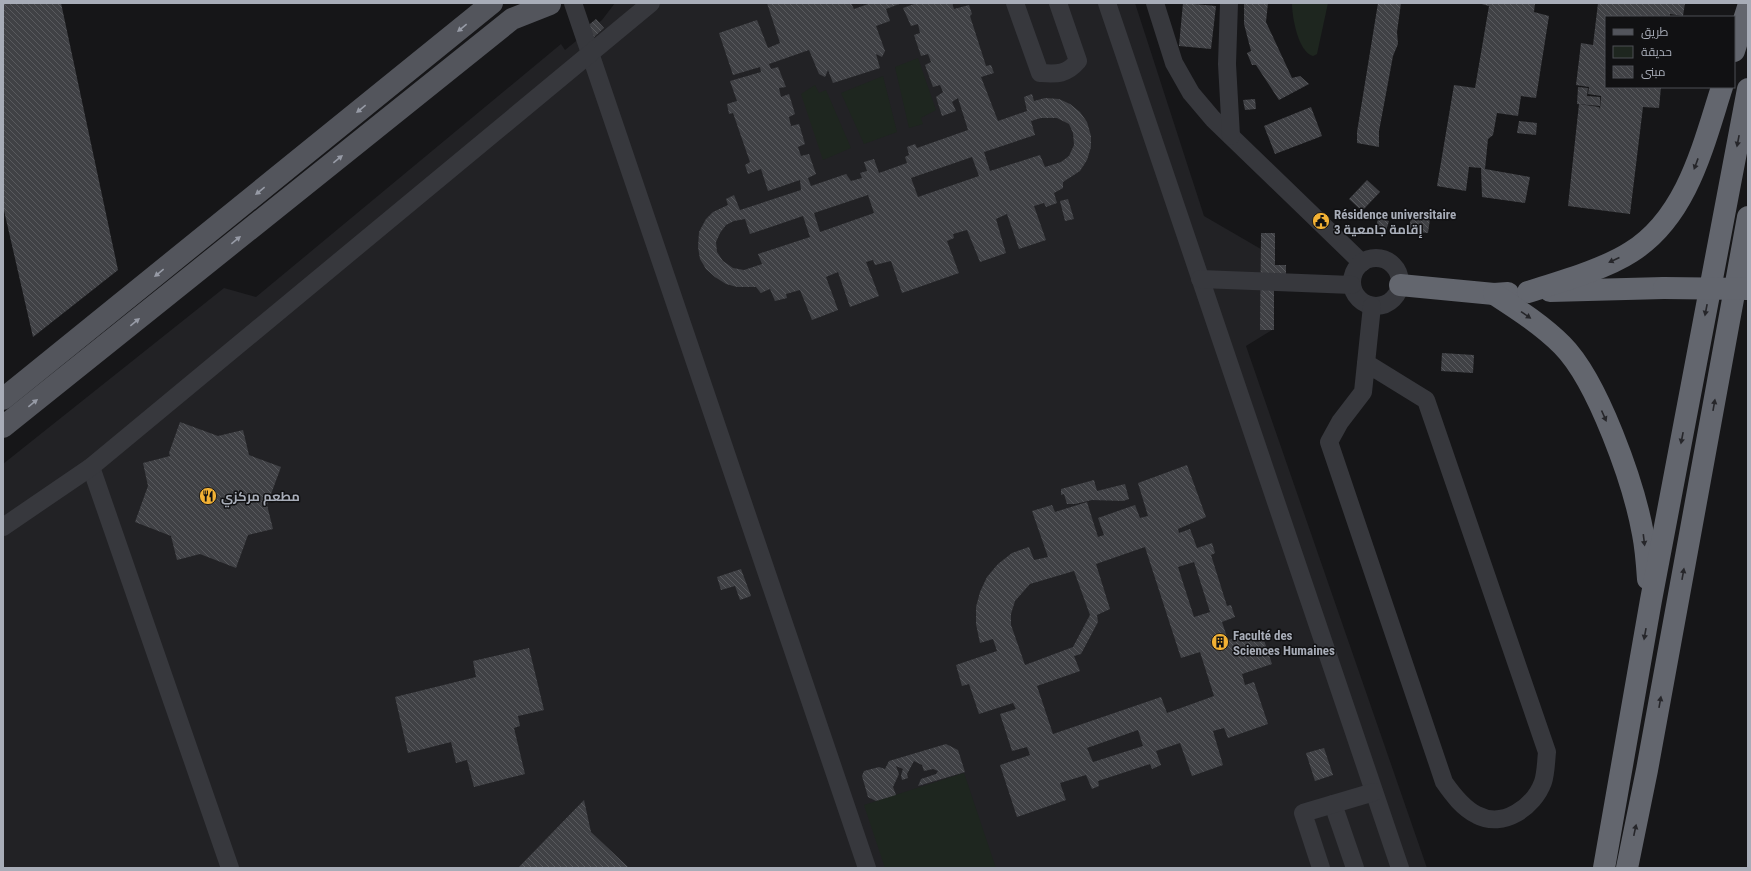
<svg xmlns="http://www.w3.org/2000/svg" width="1751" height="871" font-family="'Roboto Condensed',Cairo,sans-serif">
<defs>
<pattern id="building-back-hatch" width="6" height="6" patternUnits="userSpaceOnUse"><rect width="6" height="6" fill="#404145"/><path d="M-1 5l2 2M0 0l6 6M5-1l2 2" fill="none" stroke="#595a5e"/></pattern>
</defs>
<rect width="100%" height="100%" fill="#161618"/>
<path fill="#222225" d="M615,3H1135L1204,216L1273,256L1272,330L1246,346L1427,868H3V464L224,288L256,297L561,44L565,50L602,20Z"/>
<g fill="#1e261f">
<path d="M1292,3H1328L1317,54L1313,56C1298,52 1292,17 1292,3Z"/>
<path d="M918,58L936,110L921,118L923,124L909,128L895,67Z"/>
<path d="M883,76L897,132L864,144L841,93Z"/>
<path d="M815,85L819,93L826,90L851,148L823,160L801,94Z"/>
<path d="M964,773L996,868H885L864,805Z"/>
</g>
<g fill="url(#building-back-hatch)" fill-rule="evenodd">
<path d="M3,3H61L118,270L33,337L3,206Z"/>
<path d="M767,3H851L854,9L871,3H902L886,9L890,21L876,26L885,51L882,57L876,54L880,68L833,83L828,70L825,77L819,74L809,50L769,64L771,69L778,67L786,87L779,88L781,97L789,94L795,114L789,117L791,126L799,124L805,144L798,147L801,156L809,154L816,174L808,178L811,186L846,174L851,181L862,178L860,173L867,171L864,162L874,159L879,173L907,163L905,157L909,155L907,147L915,144L917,148L968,130L958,98L952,102L956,111L942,116L936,97L943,92L940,85L933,87L925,65L931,62L928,54L921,56L914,35L920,33L918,24L911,26L903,8L917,3H952L954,9L969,5L972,14L970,16L986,66L991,65L994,73L981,77L998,121L1027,111L1024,97L1032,94L1034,101L1045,98L1059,99L1070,104L1080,112L1087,122L1091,136V147L1087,160L1080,171L1063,182V188L1054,193L1057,203L1046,207L1044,203L1034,206L1046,240L1019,249L1007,214L996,219L1006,253L980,262L967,230L953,234L954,238L947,241L959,273L902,293L891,261L875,265L873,260L866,262L879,296L850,307L838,272L826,277L838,310L812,320L800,290L786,294L787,298L775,301L770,289L761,293L756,287H737L726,284L715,277L706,269L700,259L698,247L699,232L706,219L713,212L728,205L726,199L734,195L740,210L801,190L800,180L768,191L761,169L748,174L745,165L750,162L733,113L729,114L727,104L737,101L730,81L761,72L760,67L733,75L719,33L757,20L768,48L780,43ZM1041,118H1057L1069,124L1073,133L1074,145L1069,156L1061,162L1045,167L1040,155L990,171L984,152L1035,135L1031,121ZM972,157L979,176L918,197L911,178ZM868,195L874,213L820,232L814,213ZM803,216L810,237L758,254L762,264L744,270L733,268L723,261L717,252L716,242L720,233L726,225L734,221L745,219L750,234Z"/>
<path d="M1183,3L1216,6L1211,49L1179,46Z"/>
<path d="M1244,3H1268L1266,22L1292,78L1300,76L1309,84L1279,100L1256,65H1252L1247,53L1251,51L1244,24Z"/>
<path d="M1378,3H1401L1397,32L1398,44L1393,56L1379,131V147L1357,143V132Z"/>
<path d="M1478,3H1535L1534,12L1549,16L1536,98L1521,96L1518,116L1497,113L1493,135L1488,139L1485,169L1530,177L1525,203L1482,197L1481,168L1469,167L1466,191L1437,186L1454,85L1475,88L1489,6Z"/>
<path d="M1598,3H1685L1683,16L1670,14V17H1606V87H1661L1659,108L1643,107L1630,214L1568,206L1579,104L1599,107L1600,109L1601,96L1588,94L1589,87L1576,85L1581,43L1593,45Z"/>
<path d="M596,19L604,28L593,38L585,28Z"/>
<path d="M1578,87L1588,88L1587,96L1600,97V106L1577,104Z"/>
<path d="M1255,99L1256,109L1245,110L1243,100Z"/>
<path d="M1311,107L1322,136L1275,154L1264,126Z"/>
<path d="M1519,121L1537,123L1536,135L1517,133Z"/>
<path d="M1367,180L1380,192L1362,211L1349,199Z"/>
<path d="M1068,199L1074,219L1065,221L1060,201Z"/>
<path d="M1411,217L1430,219L1428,233L1409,231Z"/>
<path d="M1378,218L1389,221L1386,231L1376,228Z"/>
<path d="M1261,233H1275V265H1286V284H1274V330H1260Z"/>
<path d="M1442,353L1474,355L1473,373L1441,371Z"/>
<path d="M180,422L218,436L243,430L249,455L281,467L267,505L273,529L248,535L236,568L200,554L177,560L171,536L135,522L148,486L143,463L170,456L169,453Z"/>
<path d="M1187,465L1206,517L1178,529L1179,533L1190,529L1197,548L1212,543L1215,553L1211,555L1227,606L1231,605L1235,617L1222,622L1228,640L1261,631L1272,664L1242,674L1245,685L1254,682L1268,724L1228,738L1224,728L1213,731L1223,765L1192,776L1180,743L1156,751L1161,765L1152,769L1150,764L1098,781L1099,786L1092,789L1086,775L1060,783L1066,800L1017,817L1000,765L1030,755L1027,747L1012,751L1000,714L1016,709L1013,703L979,714L969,684L962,686L956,665L997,651L993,639L980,643L976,624V607L980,592L987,577L998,564L1012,553L1029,547L1034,560L1048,557L1032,511L1052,505L1055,512L1087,502L1098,537L1104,535L1098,518L1135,505L1140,518L1148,516L1138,483ZM1145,547L1181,658L1200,652L1214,696L1167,713L1161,697L1053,734L1037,686L1080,671L1074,656L1081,654L1098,622L1097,615L1110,609L1096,564ZM1194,562L1210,612L1194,617L1178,567ZM1074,571L1090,615L1073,647L1025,665L1011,625V614L1015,601L1030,584ZM1138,730L1143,746L1093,762L1087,748Z"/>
<path d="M1094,480L1097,491L1125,484L1129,499L1123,501L1092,500L1075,504H1067L1064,494L1061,495V489Z"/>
<path d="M741,569L751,596L740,600L735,586L721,590L717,577Z"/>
<path d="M529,648L544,710L518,716L520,726L514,728L525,774L474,787L467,760L456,763L451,742L408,753L395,697L476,677L473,661Z"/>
<path d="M946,744L958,750L965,772L918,786L921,779L936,774L938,771L933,769L924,771L922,765L914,761L907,774L908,778L902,780L901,775L903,769L896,766L899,774L893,787L896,795L876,801L868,797L862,776L864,771L879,767L885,769L889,761Z"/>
<path d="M1324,748L1333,775L1315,781L1306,753Z"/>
<path d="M584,800L591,832L629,868H518Z"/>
</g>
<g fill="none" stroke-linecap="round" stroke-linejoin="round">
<g stroke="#37383d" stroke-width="18">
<path d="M573,3L867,868"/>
<path d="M1015,3L1040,73C1057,74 1066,75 1078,61L1058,3"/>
<path d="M1107,3L1400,868"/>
<path d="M1155,3L1174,63L1191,93L1213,119L1362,263"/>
<path d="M1229,3L1227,64L1231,136"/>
<circle cx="1376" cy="282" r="24"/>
<path d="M1200,279L1352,285"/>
<path d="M1366,363L1426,400L1547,752C1546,761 1546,773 1543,782C1534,807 1503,829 1477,815C1463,808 1453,795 1444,782L1329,442L1340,422L1363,392L1372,306"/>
<path d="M91,467L230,868"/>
<path d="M3,527L91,467L651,3"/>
<path d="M1333,804L1355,868"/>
<path d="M1321,868L1303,813L1374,792"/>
</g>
<g stroke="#53555c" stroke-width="22">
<path d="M3,399L492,3"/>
<path d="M3,427L512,19L550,4"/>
</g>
<g stroke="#63666e" stroke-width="22">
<path d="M1734,51L1748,7"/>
<path d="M1400,285L1494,294L1508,293"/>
<path d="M1550,291L1664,288"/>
<path d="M1528,292C1559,282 1605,269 1631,252C1687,217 1703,146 1722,87"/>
<path d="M1494,294C1517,309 1542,325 1562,345C1598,381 1634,484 1643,534C1646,549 1647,564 1648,579"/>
<path d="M1604,868L1651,600L1748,89"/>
<path d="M1627,868L1647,770L1748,217"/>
</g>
<path stroke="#63666e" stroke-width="22" d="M1664,288L1748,289"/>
</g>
<defs><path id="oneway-solid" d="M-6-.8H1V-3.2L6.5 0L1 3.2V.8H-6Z"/></defs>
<g fill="#979ba6">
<use href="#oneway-solid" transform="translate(462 28) rotate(141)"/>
<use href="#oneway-solid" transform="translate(361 109) rotate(141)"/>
<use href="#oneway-solid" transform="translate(338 159) rotate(-39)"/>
<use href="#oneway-solid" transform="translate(260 191) rotate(141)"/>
<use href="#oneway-solid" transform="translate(236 240) rotate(-39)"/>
<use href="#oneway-solid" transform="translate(159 273) rotate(141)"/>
<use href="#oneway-solid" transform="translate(135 322) rotate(-39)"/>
<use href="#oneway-solid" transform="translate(33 403) rotate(-39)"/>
</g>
<g fill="#26262a">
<use href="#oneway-solid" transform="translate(1738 141) rotate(101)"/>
<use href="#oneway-solid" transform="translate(1696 164) rotate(110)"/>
<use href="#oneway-solid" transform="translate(1614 260) rotate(155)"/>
<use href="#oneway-solid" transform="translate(1706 310) rotate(101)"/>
<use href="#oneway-solid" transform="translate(1526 315) rotate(34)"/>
<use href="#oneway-solid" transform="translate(1714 405) rotate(-80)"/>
<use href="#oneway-solid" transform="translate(1604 416) rotate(66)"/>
<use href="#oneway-solid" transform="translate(1682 438) rotate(101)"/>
<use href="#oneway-solid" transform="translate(1644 540) rotate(83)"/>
<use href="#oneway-solid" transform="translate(1683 574) rotate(-80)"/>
<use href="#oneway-solid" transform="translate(1645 634) rotate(100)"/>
<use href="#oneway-solid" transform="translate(1660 702) rotate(-80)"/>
<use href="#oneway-solid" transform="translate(1635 830) rotate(-78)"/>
</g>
<defs>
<symbol id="civic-disc" viewBox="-11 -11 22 22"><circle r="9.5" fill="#f2b134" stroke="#111113"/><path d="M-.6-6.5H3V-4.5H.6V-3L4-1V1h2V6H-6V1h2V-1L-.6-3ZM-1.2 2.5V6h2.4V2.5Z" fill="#111"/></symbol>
<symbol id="restaurant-disc" viewBox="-11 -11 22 22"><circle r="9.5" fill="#f2b134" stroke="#111113"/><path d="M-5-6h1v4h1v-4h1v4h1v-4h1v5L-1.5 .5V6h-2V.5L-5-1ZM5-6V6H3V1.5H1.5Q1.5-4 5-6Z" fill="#111"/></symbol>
<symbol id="building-disc" viewBox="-11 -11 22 22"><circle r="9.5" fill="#f2b134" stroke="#111113"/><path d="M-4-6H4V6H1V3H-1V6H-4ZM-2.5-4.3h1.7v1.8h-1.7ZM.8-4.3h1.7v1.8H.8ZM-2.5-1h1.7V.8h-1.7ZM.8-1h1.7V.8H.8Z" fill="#111"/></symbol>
</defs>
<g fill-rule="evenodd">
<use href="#civic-disc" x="1311" y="211" width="20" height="20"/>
<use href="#restaurant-disc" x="198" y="486" width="20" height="20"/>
<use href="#building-disc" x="1210" y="632" width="20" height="20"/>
</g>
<g text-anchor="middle" stroke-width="3" stroke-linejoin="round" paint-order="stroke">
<g font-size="13" font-weight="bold" fill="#a8adb8" stroke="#111113" text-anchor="start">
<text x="1334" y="219">Résidence universitaire<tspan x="1334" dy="15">إقامة جامعية 3</tspan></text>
<text x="221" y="501">مطعم مركزي</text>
<text x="1233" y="640">Faculté des<tspan x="1233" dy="15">Sciences Humaines</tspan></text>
</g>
</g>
<rect width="1751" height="871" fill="none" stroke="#a8adb8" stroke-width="8"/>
<rect x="1605" y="16" width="130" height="72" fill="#111113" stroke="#4d4f55"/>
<rect x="1613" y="29" width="20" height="6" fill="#53555c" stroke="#4d4f55"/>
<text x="1641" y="36" font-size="12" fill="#a8adb8">طريق</text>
<rect x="1613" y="46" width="20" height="12" fill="#1e261f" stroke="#4d4f55"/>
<text x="1641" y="56" font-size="12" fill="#a8adb8">حديقة</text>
<rect x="1613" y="66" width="20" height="12" fill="url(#building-back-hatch)" stroke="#4d4f55"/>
<text x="1641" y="76" font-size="12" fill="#a8adb8">مبنى</text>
</svg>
